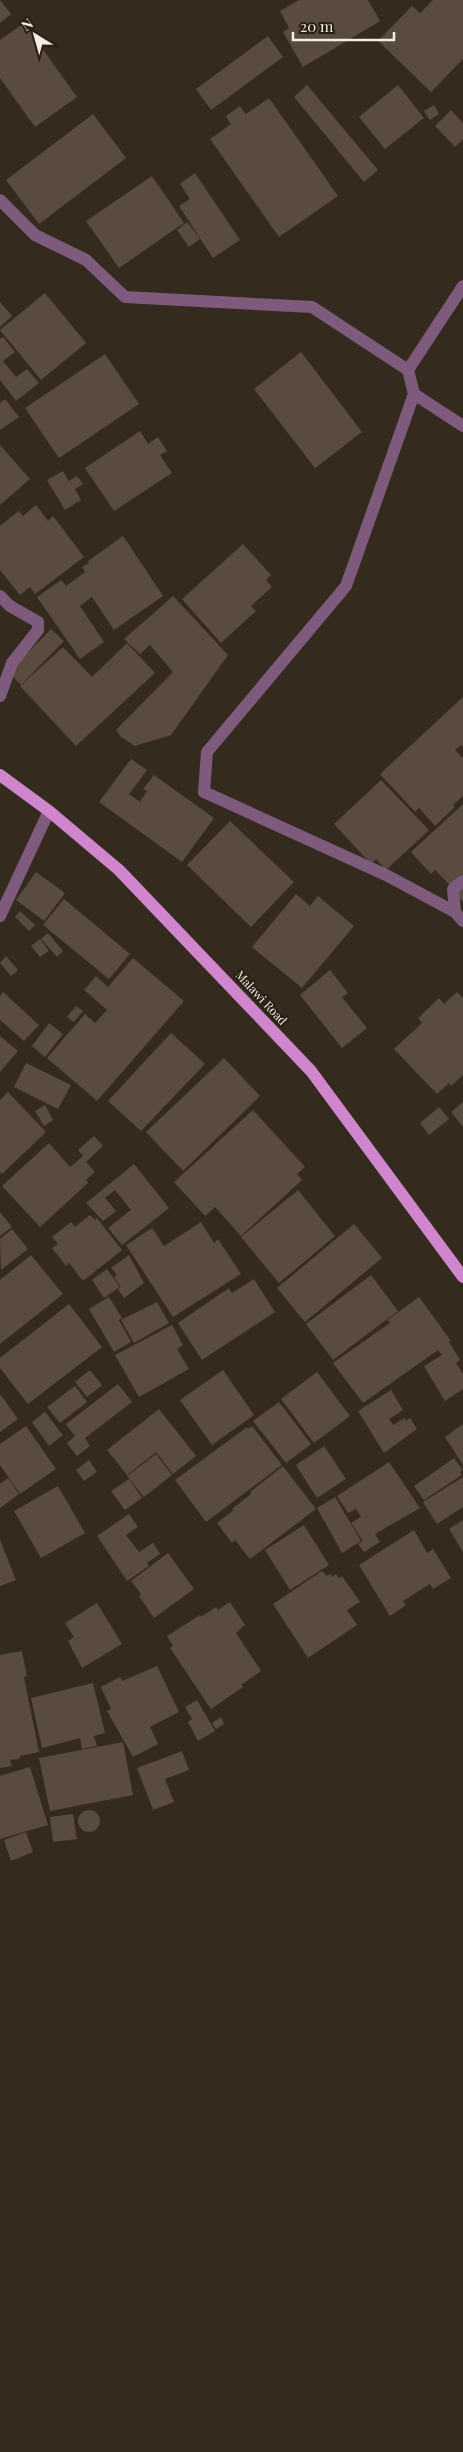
<svg xmlns="http://www.w3.org/2000/svg" width="463" height="2452" font-family="'Playfair Display',serif">
<rect width="100%" height="100%" fill="#352a1e"/>
<g fill="#594b3f">
<path d="M0,0L11,14L0,23Z"/>
<path d="M299,0H368L380,21L303,67L283,32L289,28L280,11Z"/>
<path d="M433,0H463V59L431,92L378,41L412,6L420,13Z"/>
<path d="M24,23L77,97L35,127L0,78V40Z"/>
<path d="M268,36L283,57L211,110L196,89Z"/>
<path d="M307,85L378,170L364,182L294,97Z"/>
<path d="M398,85L424,118L385,149L359,117Z"/>
<path d="M269,98L338,196L279,237L210,139L231,124L226,116L240,106L246,114Z"/>
<path d="M434,105L439,114L430,120L424,111Z"/>
<path d="M451,110L463,123V139L455,147L435,126Z"/>
<path d="M93,114L126,158L39,224L6,180Z"/>
<path d="M195,173L240,240L213,258L179,206L190,199L180,184Z"/>
<path d="M152,176L184,223L119,268L86,221Z"/>
<path d="M187,222L200,239L189,247L177,230Z"/>
<path d="M45,293L86,343L41,380L0,330Z"/>
<path d="M0,302L12,316L0,327Z"/>
<path d="M3,337L15,352L3,361L16,377L27,369L39,383L16,401L0,380V339Z"/>
<path d="M301,352L362,432L315,468L254,389Z"/>
<path d="M105,354L139,404L59,458L25,408Z"/>
<path d="M5,399L19,417L0,430V403Z"/>
<path d="M140,431L148,444L158,437L167,451L160,455L172,473L114,511L85,468Z"/>
<path d="M0,445L30,479L0,505Z"/>
<path d="M63,471L69,481L77,476L83,484L75,489L81,500L65,510L47,480Z"/>
<path d="M36,505L48,521L53,516L84,557L35,594L30,587L20,595L0,570V526L19,511L23,516Z"/>
<path d="M123,536L163,596L114,630L92,597L80,606L104,642L80,659L37,597L61,580L66,586L85,572L82,567L89,563L88,561Z"/>
<path d="M243,544L271,575L266,580L272,587L251,606L256,611L221,643L182,599Z"/>
<path d="M173,596L228,655L171,735L135,746L121,737L116,730L173,672L150,645L140,654L124,639Z"/>
<path d="M51,629L64,641L21,685L10,674L12,669Z"/>
<path d="M127,643L155,673L76,746L20,686L63,647L92,677Z"/>
<path d="M463,697V747L461,745L455,750L463,758V796L453,805L455,807L435,826L419,808L415,812L380,774Z"/>
<path d="M131,759L147,770L129,794L140,802L147,791L143,789L154,775L214,818L182,862L99,802Z"/>
<path d="M381,780L429,830L386,870L376,859L371,864L334,824Z"/>
<path d="M463,804V874L450,885L435,870L431,874L411,852Z"/>
<path d="M230,821L294,882L251,927L187,865Z"/>
<path d="M36,872L65,893L44,921L16,900Z"/>
<path d="M463,888V902L456,894Z"/>
<path d="M296,894L310,906L318,896L354,926L302,988L252,947Z"/>
<path d="M64,899L130,954L109,979L43,925Z"/>
<path d="M20,911L35,925L29,931L15,917Z"/>
<path d="M48,933L63,951L57,957L41,939Z"/>
<path d="M40,939L49,951L40,957L31,946Z"/>
<path d="M6,956L18,970L11,976L0,963Z"/>
<path d="M133,958L184,1001L97,1101L47,1058L85,1014L95,1023L107,1010L84,990L96,976L108,987Z"/>
<path d="M330,970L348,993L342,997L367,1028L342,1048L300,995Z"/>
<path d="M3,992L39,1025L24,1041L0,1020V996Z"/>
<path d="M457,992L463,998V1075L451,1086L449,1083L437,1094L394,1049L422,1023L418,1018L439,998L444,1004Z"/>
<path d="M76,1006L83,1011L74,1022L67,1017Z"/>
<path d="M49,1023L63,1034L45,1057L32,1046Z"/>
<path d="M171,1033L205,1064L141,1131L108,1101Z"/>
<path d="M0,1036L18,1051L0,1072Z"/>
<path d="M224,1058L260,1096L183,1171L146,1132Z"/>
<path d="M26,1063L71,1085L58,1109L14,1087Z"/>
<path d="M8,1092L46,1132L2,1174L0,1172V1100Z"/>
<path d="M463,1102V1127L451,1112Z"/>
<path d="M45,1105L53,1120L44,1126L35,1111Z"/>
<path d="M439,1107L449,1119L429,1135L420,1123Z"/>
<path d="M253,1110L305,1167L297,1174L302,1180L241,1236L215,1207L205,1216L174,1182Z"/>
<path d="M94,1136L103,1146L86,1162L95,1172L86,1180L88,1183L40,1227L2,1186L49,1143L70,1167L83,1156L78,1150Z"/>
<path d="M134,1164L169,1208L122,1245L108,1228L131,1210L115,1190L105,1198L116,1211L103,1221L86,1203Z"/>
<path d="M298,1190L335,1236L279,1283L241,1237Z"/>
<path d="M0,1212L12,1227L0,1236Z"/>
<path d="M90,1215L95,1220L97,1218L122,1250L83,1281L69,1263L66,1266L52,1248L58,1244L52,1237L71,1222L75,1227Z"/>
<path d="M201,1222L214,1243L218,1239L241,1274L173,1317L126,1245L152,1228L164,1246Z"/>
<path d="M354,1224L382,1258L305,1322L277,1288Z"/>
<path d="M12,1229L28,1249L1,1270L0,1239Z"/>
<path d="M31,1255L63,1294L0,1344V1280Z"/>
<path d="M129,1255L144,1283L124,1298L118,1289L121,1287L114,1277L117,1275L111,1268Z"/>
<path d="M107,1269L120,1287L104,1298L92,1280Z"/>
<path d="M371,1275L398,1311L333,1360L306,1324Z"/>
<path d="M254,1279L275,1312L202,1360L178,1323L229,1288L232,1293Z"/>
<path d="M109,1297L122,1318L119,1320L131,1342L114,1352L89,1309Z"/>
<path d="M419,1297L451,1341L449,1342L460,1360L456,1363L463,1374V1389L445,1401L424,1366L442,1355L438,1350L363,1403L333,1363L390,1323L387,1320Z"/>
<path d="M157,1302L169,1323L134,1343L121,1320Z"/>
<path d="M69,1304L102,1347L28,1404L0,1368V1358Z"/>
<path d="M172,1325L183,1345L177,1349L189,1369L139,1397L115,1355Z"/>
<path d="M90,1370L102,1385L87,1397L75,1382Z"/>
<path d="M223,1370L254,1415L212,1445L180,1400Z"/>
<path d="M317,1372L350,1416L314,1443L281,1399Z"/>
<path d="M118,1384L132,1402L85,1438L90,1446L77,1456L67,1443L75,1436L66,1424Z"/>
<path d="M75,1386L87,1402L60,1423L47,1407Z"/>
<path d="M391,1390L403,1410L389,1419L393,1425L405,1418L406,1421L410,1418L417,1429L384,1453L358,1411Z"/>
<path d="M0,1394L18,1419L0,1432Z"/>
<path d="M279,1402L311,1444L286,1463L253,1421Z"/>
<path d="M159,1409L196,1456L173,1474L156,1452L127,1475L107,1450Z"/>
<path d="M45,1412L63,1435L49,1446L32,1422Z"/>
<path d="M463,1424V1465L445,1437Z"/>
<path d="M26,1426L56,1469L20,1494L0,1465V1444Z"/>
<path d="M252,1426L282,1465L206,1522L175,1480L247,1427L248,1429Z"/>
<path d="M324,1446L346,1479L317,1498L296,1465Z"/>
<path d="M156,1454L172,1475L144,1497L127,1476Z"/>
<path d="M454,1458L463,1470L460,1472L462,1475L424,1500L414,1486Z"/>
<path d="M89,1460L97,1472L84,1481L76,1470Z"/>
<path d="M389,1462L420,1508L375,1534L380,1542L364,1552L358,1544L363,1541L351,1523L361,1517L356,1509L348,1513L337,1496Z"/>
<path d="M283,1466L316,1509L250,1559L235,1540L232,1543L217,1523L234,1510L232,1509L251,1494L250,1492Z"/>
<path d="M463,1477V1507L437,1524L423,1502Z"/>
<path d="M8,1478L19,1494L0,1508V1484Z"/>
<path d="M129,1479L142,1498L125,1510L111,1491Z"/>
<path d="M58,1486L85,1533L41,1558L14,1511Z"/>
<path d="M335,1497L361,1541L342,1553L317,1508Z"/>
<path d="M129,1514L138,1527L126,1535L139,1552L153,1543L160,1554L147,1563L149,1566L127,1581L97,1536Z"/>
<path d="M463,1520V1552L449,1529Z"/>
<path d="M304,1525L329,1565L290,1590L265,1550Z"/>
<path d="M414,1530L427,1553L433,1549L451,1578L433,1589L430,1584L403,1601L406,1605L390,1616L359,1565Z"/>
<path d="M0,1540L16,1580L0,1586Z"/>
<path d="M168,1553L194,1589L154,1618L139,1596L141,1594L131,1581Z"/>
<path d="M322,1571L327,1576L331,1574L332,1577L336,1574L339,1578L342,1576L360,1602L347,1610L357,1625L308,1658L273,1604Z"/>
<path d="M230,1602L245,1625L236,1633L261,1671L241,1685L243,1687L211,1709L170,1648L173,1646L167,1636L200,1615L201,1617L216,1607L218,1610Z"/>
<path d="M97,1603L122,1644L82,1668L68,1641L74,1637L65,1623Z"/>
<path d="M22,1651L27,1676L24,1677L39,1752L20,1756V1759L10,1760L12,1766L0,1768V1655Z"/>
<path d="M157,1666L179,1712L150,1727L158,1744L133,1757L107,1711L111,1709L101,1687L120,1677L122,1681Z"/>
<path d="M93,1683L105,1733L94,1736L97,1746L82,1749L80,1738L42,1748L31,1698Z"/>
<path d="M197,1700L215,1731L198,1741L188,1722L192,1719L185,1707Z"/>
<path d="M221,1717L224,1724L216,1729L212,1723Z"/>
<path d="M123,1742L133,1795L50,1811L39,1758Z"/>
<path d="M182,1751L189,1770L165,1779L174,1802L153,1810L137,1768Z"/>
<path d="M30,1767L48,1825L0,1839V1776Z"/>
<circle cx="89" cy="1821" r="11"/>
<path d="M73,1814L77,1839L53,1842L50,1817Z"/>
<path d="M26,1832L33,1852L11,1861L4,1840Z"/>
</g>
<g fill="none" stroke-linecap="round" stroke-linejoin="round">
<g stroke="#7e5b7d" stroke-width="12">
<path d="M0,200L35,235L86,260L125,297L312,307L408,370L414,394L346,586L207,752L204,792L386,875L455,912L463,921"/>
<path d="M408,370L463,286"/>
<path d="M414,394L463,426"/>
<path d="M0,596L10,606L38,622V630L12,663L0,696"/>
<path d="M455,912L453,889L463,881"/>
<path d="M0,916L49,811"/>
</g>
<path stroke="#d086cd" stroke-width="12" d="M0,775L49,811L119,870L311,1071L463,1277"/>
</g>
<g text-anchor="middle" stroke-width="4.5" stroke-linejoin="round" paint-order="stroke">
<g font-size="12" fill="#f4ede5" stroke="#2b2014">
<text transform="translate(261 998) rotate(47)" y="4">Malawi Road</text>
</g>
</g>
<g transform="translate(35 35) rotate(323)" stroke="#2b2014" stroke-width="4" paint-order="stroke">
<path d="M0-4L9 19L0 12L-9 19Z" fill="#f4ede5"/>
<text y="-8" font-size="14" font-weight="bold" text-anchor="middle" fill="#f4ede5">N</text>
</g>
<path d="M293 32v8h101v-8" fill="none" stroke="#f4ede5" stroke-width="2.5"/>
<text x="300" y="32" font-size="15" fill="#f4ede5" stroke="#2b2014" stroke-width="4" paint-order="stroke">20 m</text>
</svg>
